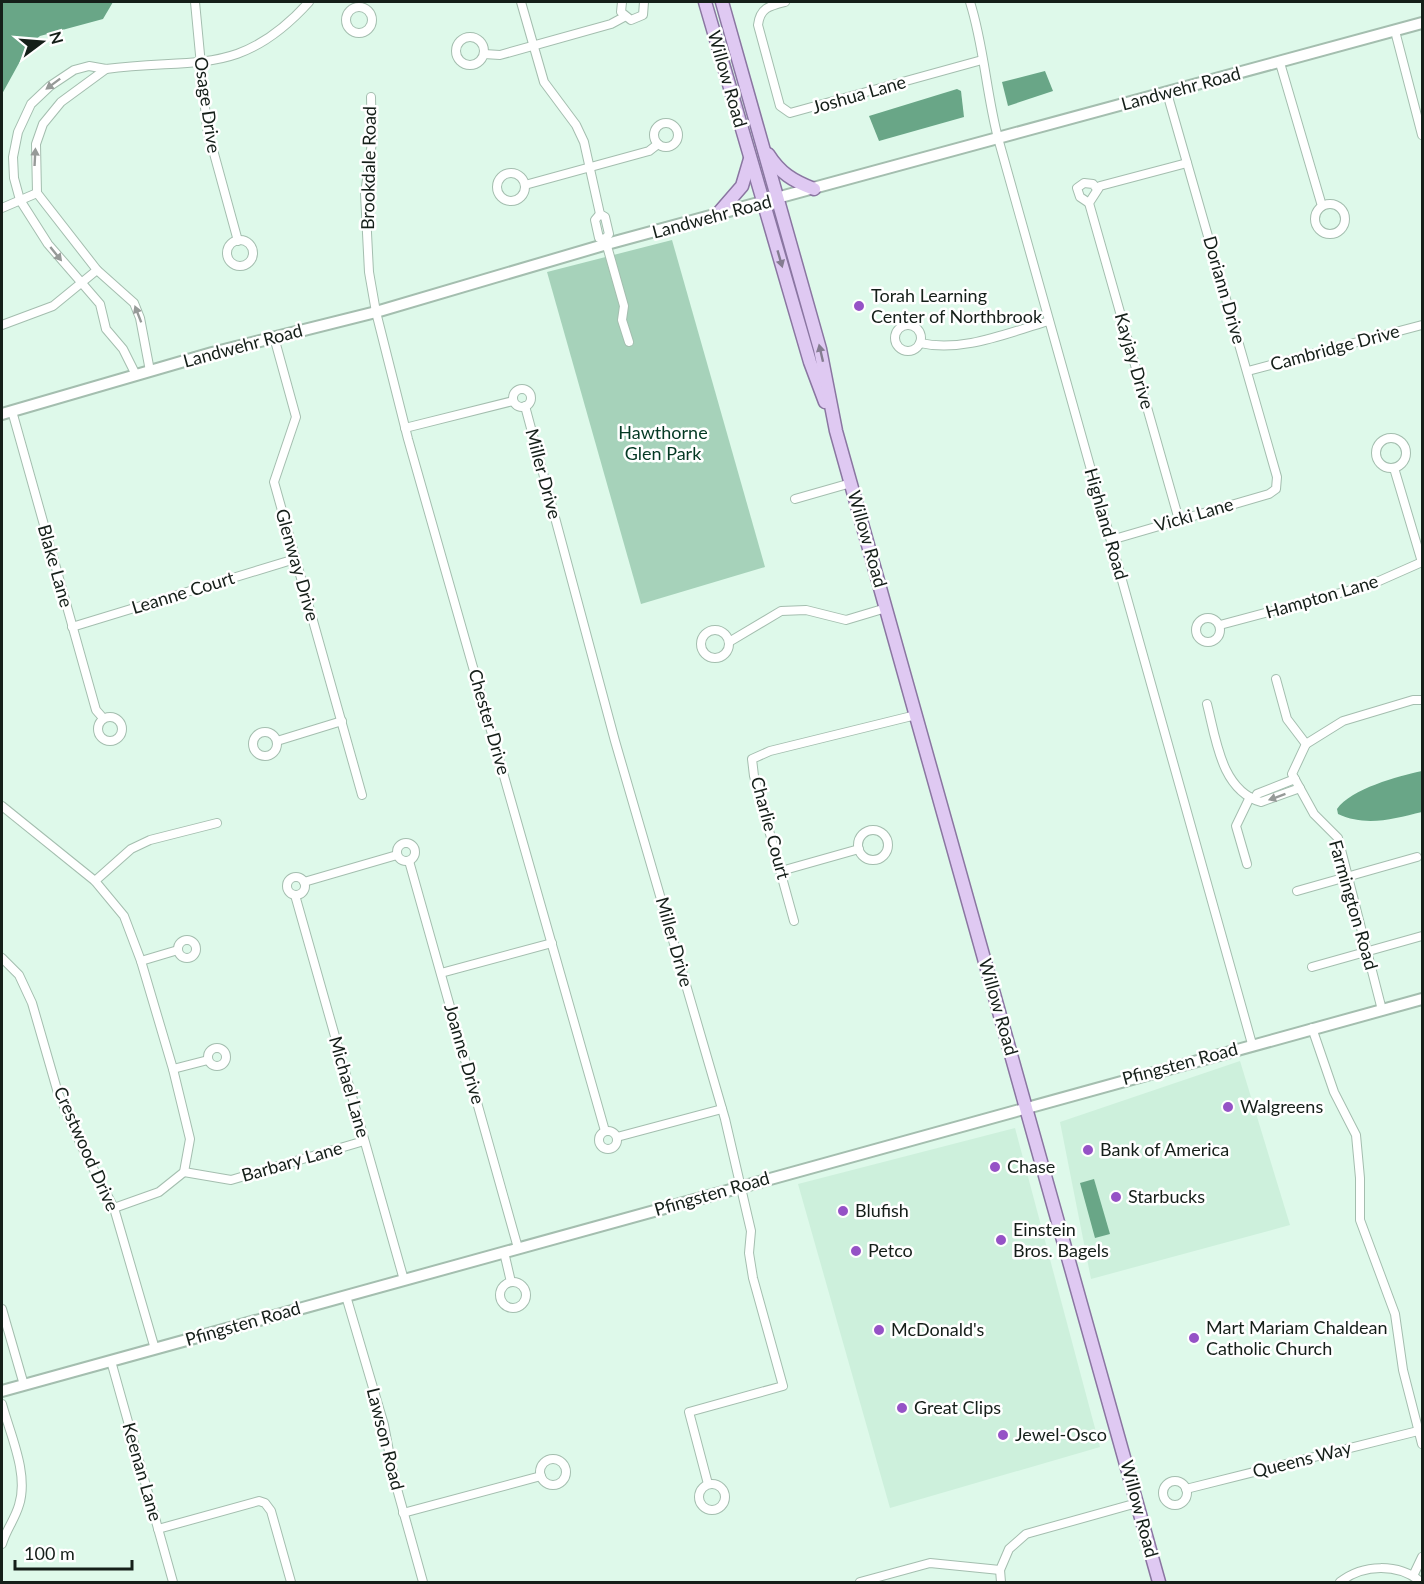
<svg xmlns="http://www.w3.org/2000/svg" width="1424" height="1584" font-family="Lato,sans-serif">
<rect width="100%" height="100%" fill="#def9ea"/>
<g fill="#cdf0dc">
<path d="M1240,1061L1290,1225L1091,1279L1060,1122Z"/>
<path d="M1015,1128L1100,1447L890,1508L798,1184Z"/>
</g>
<path fill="#a6d2ba" d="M672,240L765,567L641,604L547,272Z"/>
<g fill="#69a687">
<path d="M2,2H113L103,19L40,36L29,45L2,94Z"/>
<path d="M1045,71L1053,91L1008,106L1002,82Z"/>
<path d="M957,89L961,91L964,117L879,141L869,116Z"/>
<path d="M1422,771V812C1393,819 1366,827 1338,814L1337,809C1351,789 1398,776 1422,771Z"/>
<path d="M1094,1179L1110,1234L1095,1238L1080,1183Z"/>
</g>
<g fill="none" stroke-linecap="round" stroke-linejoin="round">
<defs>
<g id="minor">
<path d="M195,2L207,128L238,241"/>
<path d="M521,2L544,82L576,125L584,142L600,214L605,217L609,234L605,239L624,306L622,320L629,342"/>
<path d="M622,2L621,12L631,20L643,15L644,2"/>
<path d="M785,2C769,6 760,8 758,25L780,106L790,113L982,60"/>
<path d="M970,2C984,46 986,92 998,138L1252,1044"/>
<circle cx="359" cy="20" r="13"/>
<path d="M1395,31L1422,135"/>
<circle cx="470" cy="51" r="14"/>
<path d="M484,54L500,55L611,24L624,17"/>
<path d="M1280,63L1322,206"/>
<path d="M106,69L61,102L43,124L36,144L37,193L97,270L134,303L140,318L150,371"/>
<path d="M371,97L372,142L365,194L369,272L376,312L408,439L605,1131"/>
<circle cx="666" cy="135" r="12"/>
<circle cx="511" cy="187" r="14"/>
<path d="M525,185L649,151L658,144"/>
<path d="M1089,203L1080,197L1077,188L1084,183L1093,184L1097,189"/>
<circle cx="1330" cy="219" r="15"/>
<path d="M2,208L37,193"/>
<path d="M600,214L595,220L599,238L605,239"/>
<circle cx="240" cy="253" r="13"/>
<path d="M2,325L53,306L97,270"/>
<circle cx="908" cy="338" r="13"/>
<path d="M274,337L296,417L274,482L362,795"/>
<path d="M920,343C963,353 1009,332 1049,321"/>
<path d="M1248,371L1422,325"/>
<path d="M136,375L123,349L106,329L100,304L48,244L20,200L14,178L13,157L18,132L31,104L50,86L74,70L89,66L106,69C196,57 240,78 309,2"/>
<circle cx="522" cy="398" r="9"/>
<path d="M525,406L615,741L725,1119L751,1231L749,1253L753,1278L783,1386L689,1412L708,1484"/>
<path d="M12,411L96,710L103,718"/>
<path d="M405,428L513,401"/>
<circle cx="1391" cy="453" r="15"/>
<path d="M1394,468L1422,562"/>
<path d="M795,499L851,483"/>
<path d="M1179,520L1089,203L1100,186L1187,163"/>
<path d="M1111,540L1269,494L1276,489L1277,477L1167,93"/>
<circle cx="1208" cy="630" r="12"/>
<path d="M1220,625L1370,585L1422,562"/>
<path d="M72,627L295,559"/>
<circle cx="715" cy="644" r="14"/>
<path d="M729,642L781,611L806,610L846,620L886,608"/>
<path d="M1276,679L1287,719L1306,744"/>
<path d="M1207,704C1216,739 1221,790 1261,802L1300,788"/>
<circle cx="110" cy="729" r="12"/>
<circle cx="265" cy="744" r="12"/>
<path d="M277,741L342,721"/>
<path d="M1306,744L1292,774L1314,814L1338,838L1382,1010"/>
<path d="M1306,744L1343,721L1413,700H1422"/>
<path d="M1254,799L1257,794L1295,779"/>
<path d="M2,806L95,881L124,916L141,961L173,1069L190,1139L184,1172L159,1192L114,1208"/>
<circle cx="873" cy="845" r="15"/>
<circle cx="406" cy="852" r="9"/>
<path d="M409,861L518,1248"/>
<path d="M1247,864L1236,826L1250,797"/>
<path d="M781,871L859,849"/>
<circle cx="296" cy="886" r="9"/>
<path d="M95,881L131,849L150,840L217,823"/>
<path d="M304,882L397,855"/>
<path d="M1297,891L1417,857"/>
<path d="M295,895L404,1280"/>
<path d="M794,921L754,776L752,759L770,751L916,715"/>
<circle cx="187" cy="949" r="9"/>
<path d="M2,958L19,975L32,1003L58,1093L82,1147L114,1208L155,1349"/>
<path d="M141,961L178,950"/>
<path d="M1312,967L1422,936"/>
<path d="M441,973L552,943"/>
<path d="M1312,1028L1334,1092L1356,1135L1360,1178V1220L1395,1314L1403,1370L1422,1444"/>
<circle cx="217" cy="1057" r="9"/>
<path d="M173,1069L208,1060"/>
<circle cx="608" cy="1140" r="9"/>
<path d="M617,1137L722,1109"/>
<path d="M184,1172L231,1180L364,1141"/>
<path d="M504,1252L511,1282"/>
<circle cx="513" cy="1295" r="13"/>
<path d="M346,1296L384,1425L394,1478L423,1582"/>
<path d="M2,1309L24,1385"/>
<path d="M111,1361L173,1582"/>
<path d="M2,1404C10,1434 29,1474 19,1505C15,1519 6,1530 2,1544"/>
<circle cx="553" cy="1472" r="13"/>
<circle cx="1175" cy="1493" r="12"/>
<circle cx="712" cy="1497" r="13"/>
<path d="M1186,1489L1418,1431"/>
<path d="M403,1513L541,1476"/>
<path d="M158,1529L259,1501L265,1503L271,1511L291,1582"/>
<path d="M1000,1570L1001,1582"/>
<path d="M1413,1576L1422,1557"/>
<path d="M860,1582L930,1563L1000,1570L1009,1549L1026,1534L1137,1503"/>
<path d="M1340,1582C1363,1564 1398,1563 1421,1582"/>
</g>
<g id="secondary">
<path d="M2,414L212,353L376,312L607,244L1422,23"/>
<path d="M2,1391L1422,999"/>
</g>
<g id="primary">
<path d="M705,2L810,362L825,402"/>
<path d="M722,2L820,349L836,431L1159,1582"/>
<path d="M768,154C780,173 793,181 814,189"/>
<path d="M716,216L742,186L750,159"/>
</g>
</defs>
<use href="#minor" stroke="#a4beaf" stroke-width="10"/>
<use href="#secondary" stroke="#a4beaf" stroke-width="14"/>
<use href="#primary" stroke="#8a76a1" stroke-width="15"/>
<use href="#minor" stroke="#fff" stroke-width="8"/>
<use href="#secondary" stroke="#fff" stroke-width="10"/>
<use href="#primary" stroke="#dfc9f2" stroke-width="12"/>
</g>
<defs><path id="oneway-solid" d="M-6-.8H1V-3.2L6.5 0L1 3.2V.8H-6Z" transform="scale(1.5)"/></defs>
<g fill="#969a98">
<use href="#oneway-solid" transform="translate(53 84) rotate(143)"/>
<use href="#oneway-solid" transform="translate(35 157) rotate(-87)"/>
<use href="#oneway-solid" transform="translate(56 254) rotate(51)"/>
<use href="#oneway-solid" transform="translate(138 314) rotate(-111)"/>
<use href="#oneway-solid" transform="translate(1277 797) rotate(160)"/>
</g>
<g fill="#847c90">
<use href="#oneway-solid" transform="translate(780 259) rotate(74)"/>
<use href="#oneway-solid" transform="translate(821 353) rotate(-103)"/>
</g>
<g fill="#9552c6" stroke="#fff" stroke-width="2">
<circle cx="859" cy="306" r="6"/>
<circle cx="1228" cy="1107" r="6"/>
<circle cx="1088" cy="1150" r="6"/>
<circle cx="995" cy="1167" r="6"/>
<circle cx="1116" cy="1197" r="6"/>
<circle cx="843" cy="1211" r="6"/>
<circle cx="1001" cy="1240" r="6"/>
<circle cx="856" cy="1251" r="6"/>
<circle cx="879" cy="1330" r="6"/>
<circle cx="1194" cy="1338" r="6"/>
<circle cx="902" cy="1408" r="6"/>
<circle cx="1003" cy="1435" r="6"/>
</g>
<g text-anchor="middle" stroke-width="5" stroke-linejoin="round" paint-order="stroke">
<g font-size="18" fill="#151f19" stroke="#fff">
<text transform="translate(727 79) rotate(74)" y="6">Willow Road</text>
<text transform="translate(1181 89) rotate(-15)" y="6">Landwehr Road</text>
<text transform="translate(859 95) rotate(-16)" y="6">Joshua Lane</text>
<text transform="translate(207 105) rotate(82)" y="6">Osage Drive</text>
<text transform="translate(369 168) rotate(-89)" y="6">Brookdale Road</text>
<text transform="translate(712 217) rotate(-15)" y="6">Landwehr Road</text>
<text transform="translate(1224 290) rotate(74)" y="6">Doriann Drive</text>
<text transform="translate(243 346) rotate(-15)" y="6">Landwehr Road</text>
<text transform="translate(1335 348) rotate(-15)" y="6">Cambridge Drive</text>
<text transform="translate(1134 361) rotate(74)" y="6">Kayjay Drive</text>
<text transform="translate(543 474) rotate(75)" y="6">Miller Drive</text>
<text transform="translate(1194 515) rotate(-16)" y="6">Vicki Lane</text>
<text transform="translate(1106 524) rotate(74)" y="6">Highland Road</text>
<text transform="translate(867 539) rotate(74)" y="6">Willow Road</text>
<text transform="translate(297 565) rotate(74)" y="6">Glenway Drive</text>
<text transform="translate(55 566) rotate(74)" y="6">Blake Lane</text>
<text transform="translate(183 593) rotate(-17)" y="6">Leanne Court</text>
<text transform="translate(1322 597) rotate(-16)" y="6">Hampton Lane</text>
<text transform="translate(489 722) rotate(74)" y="6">Chester Drive</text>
<text transform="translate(770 828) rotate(75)" y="6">Charlie Court</text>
<text transform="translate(1353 905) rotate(74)" y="6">Farmington Road</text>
<text transform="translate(674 942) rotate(74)" y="6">Miller Drive</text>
<text transform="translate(998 1007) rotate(74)" y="6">Willow Road</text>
<text transform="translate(464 1054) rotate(74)" y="6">Joanne Drive</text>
<text transform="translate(1180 1064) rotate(-15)" y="6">Pfingsten Road</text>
<text transform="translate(349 1087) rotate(74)" y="6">Michael Lane</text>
<text transform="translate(86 1149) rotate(66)" y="6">Crestwood Drive</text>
<text transform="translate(292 1162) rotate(-16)" y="6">Barbary Lane</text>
<text transform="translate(712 1194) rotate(-16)" y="6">Pfingsten Road</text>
<text transform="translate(243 1324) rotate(-16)" y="6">Pfingsten Road</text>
<text transform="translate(385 1439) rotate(76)" y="6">Lawson Road</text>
<text transform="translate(1302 1460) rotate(-14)" y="6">Queens Way</text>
<text transform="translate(142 1472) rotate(74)" y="6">Keenan Lane</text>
<text transform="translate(1139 1509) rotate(75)" y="6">Willow Road</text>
</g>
<g font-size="18" fill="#151f19" stroke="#fff" text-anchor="start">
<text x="871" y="302">Torah Learning<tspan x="871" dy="21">Center of Northbrook</tspan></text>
<text x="1240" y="1113">Walgreens</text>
<text x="1100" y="1156">Bank of America</text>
<text x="1007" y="1173">Chase</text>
<text x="1128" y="1203">Starbucks</text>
<text x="855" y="1217">Blufish</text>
<text x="1013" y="1236">Einstein<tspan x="1013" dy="21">Bros. Bagels</tspan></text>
<text x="868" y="1257">Petco</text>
<text x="1206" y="1334">Mart Mariam Chaldean<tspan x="1206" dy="21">Catholic Church</tspan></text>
<text x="891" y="1336">McDonald's</text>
<text x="914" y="1414">Great Clips</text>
<text x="1015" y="1441">Jewel-Osco</text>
</g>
<g font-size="18" fill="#043924" stroke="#fff">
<text x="663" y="439">Hawthorne<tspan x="663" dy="21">Glen Park</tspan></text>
</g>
</g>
<rect width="1424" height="1584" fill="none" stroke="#151f19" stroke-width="6"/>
<g transform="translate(42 42) rotate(74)" stroke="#ffffff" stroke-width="4.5" paint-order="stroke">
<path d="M0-4.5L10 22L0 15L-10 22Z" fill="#151f19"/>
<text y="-9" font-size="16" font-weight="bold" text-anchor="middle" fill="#151f19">N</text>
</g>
<path d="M15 1560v9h117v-9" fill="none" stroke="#151f19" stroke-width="3"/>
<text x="24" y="1560" font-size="18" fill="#151f19" stroke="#ffffff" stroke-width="4.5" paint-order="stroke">100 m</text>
</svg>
